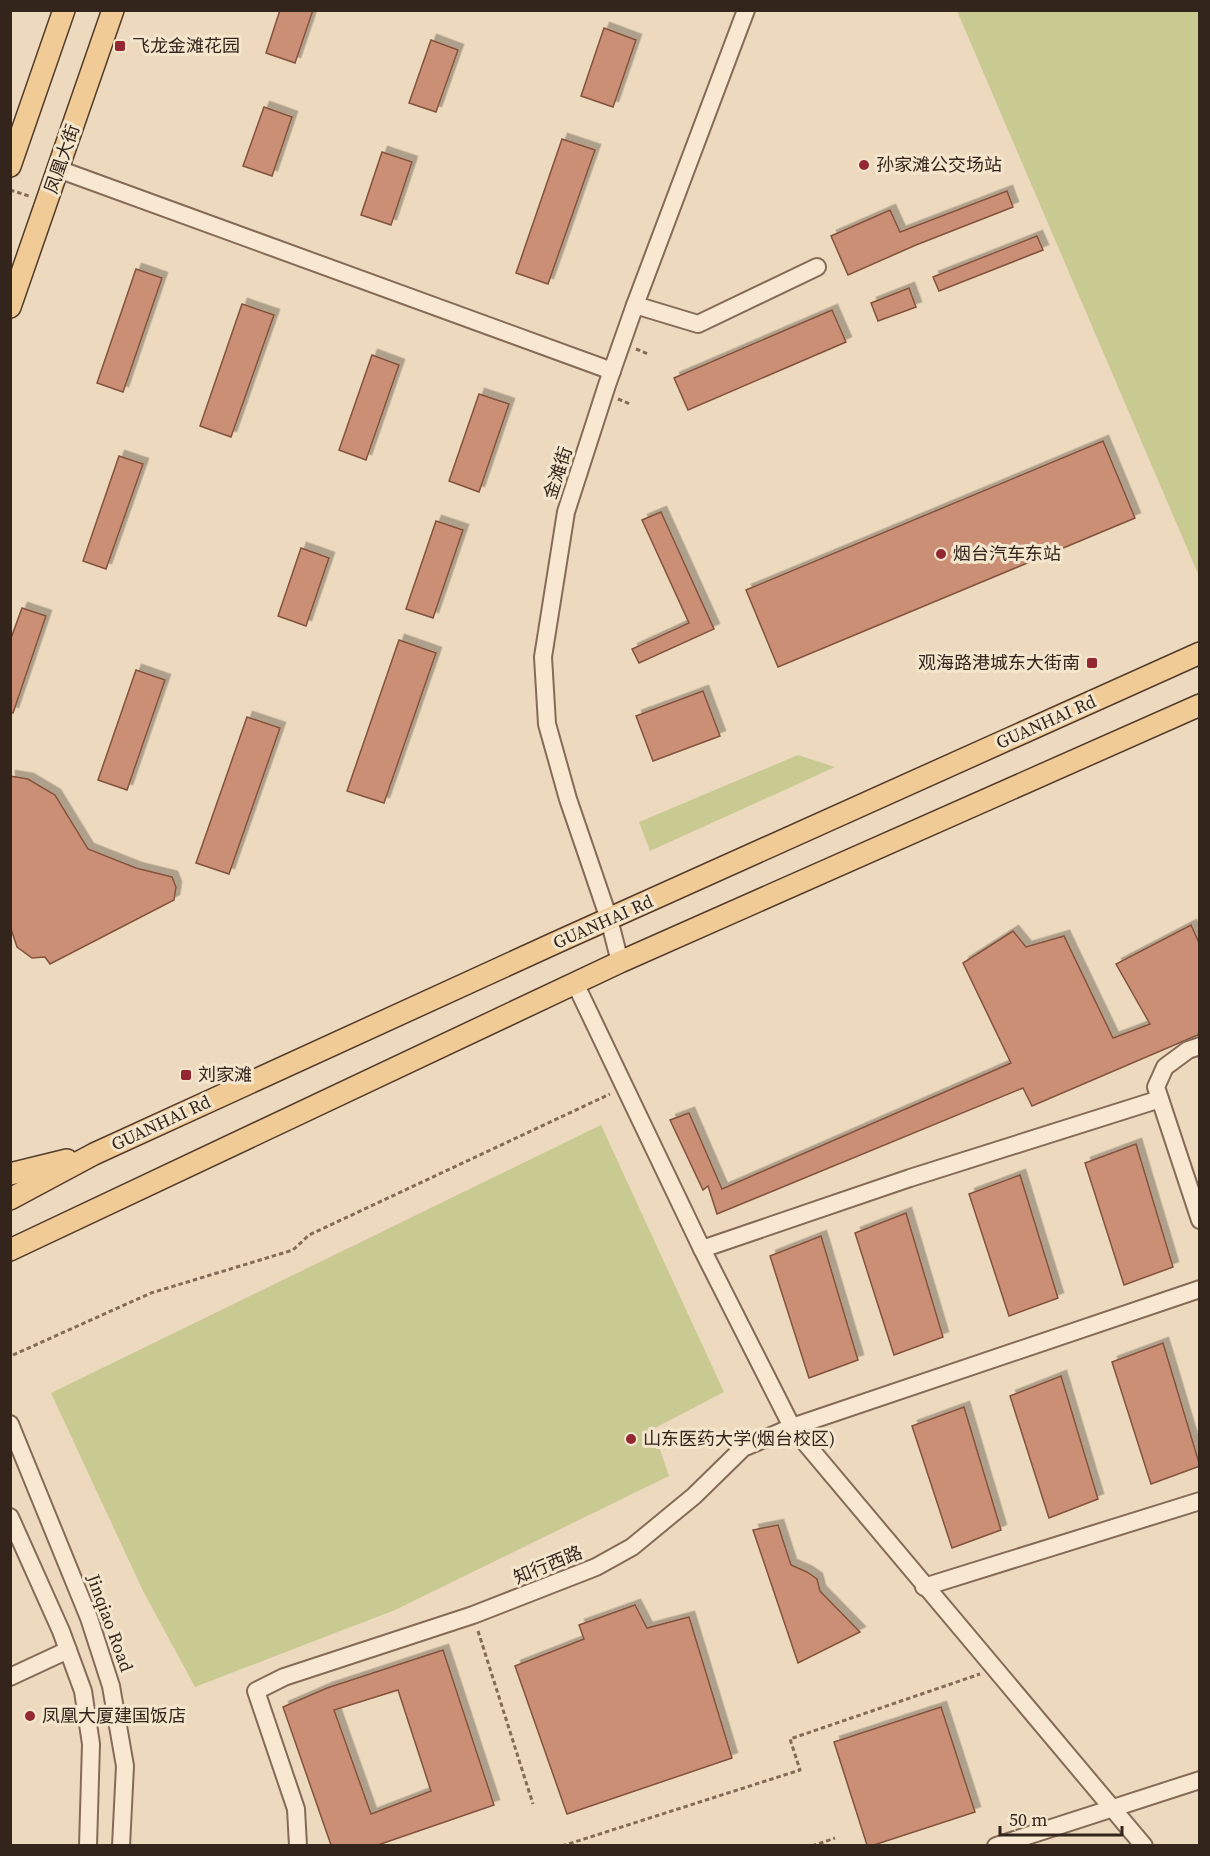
<svg xmlns="http://www.w3.org/2000/svg" width="1210" height="1856" font-family="'Source Serif 4','Noto Sans SC',serif">
<defs>
<filter id="shadow"><feDropShadow dx="5.5" dy="-5.5" stdDeviation="0" flood-color="#0004"/></filter>
</defs>
<rect width="100%" height="100%" fill="#eddabe"/>
<g fill="#c9ca92">
<path d="M957,11H1199V576Z"/>
<path d="M798,755L835,767L650,851L639,822Z"/>
<path d="M601,1125L724,1392L653,1429L669,1476L395,1610L195,1687L143,1591L51,1393Z"/>
</g>
<g fill="#cb8f74" stroke="#83523d" stroke-width="1.5" fill-rule="evenodd" filter="url(#shadow)">
<path d="M280,10H313L295,63L266,53Z"/>
<path d="M604,28L636,40L613,107L581,96Z"/>
<path d="M431,40L458,50L436,112L409,103Z"/>
<path d="M264,107L292,117L272,176L243,166Z"/>
<path d="M562,139L595,150L548,284L516,273Z"/>
<path d="M382,152L412,162L391,225L361,215Z"/>
<path d="M1007,191L1013,207L916,245L848,275L831,236L890,210L900,232Z"/>
<path d="M1037,236L1043,250L939,291L933,277Z"/>
<path d="M136,269L162,278L123,392L97,383Z"/>
<path d="M909,288L916,307L878,321L871,303Z"/>
<path d="M242,304L274,315L231,437L200,426Z"/>
<path d="M832,310L846,342L688,410L674,378Z"/>
<path d="M372,355L399,365L366,460L339,450Z"/>
<path d="M479,394L509,404L479,492L449,481Z"/>
<path d="M1103,441L1135,518L778,667L746,590Z"/>
<path d="M119,456L143,464L106,569L83,561Z"/>
<path d="M661,512L714,629L639,663L632,649L689,623L642,520Z"/>
<path d="M436,521L463,530L433,618L406,609Z"/>
<path d="M301,548L329,558L306,626L278,616Z"/>
<path d="M22,608L46,616L13,713L10,712V641Z"/>
<path d="M399,640L436,653L384,803L347,791Z"/>
<path d="M136,670L165,680L127,790L98,780Z"/>
<path d="M703,691L720,736L653,761L636,716Z"/>
<path d="M247,717L280,728L229,874L196,863Z"/>
<path d="M10,776L28,779L55,795L88,849L136,868L172,877L176,887L174,900L50,964L45,957L32,958L17,947L10,926Z"/>
<path d="M1191,925L1200,945V1034L1032,1106L1023,1088L717,1214L708,1186L703,1190L670,1120L689,1113L722,1189L1011,1063L963,963L1013,931L1026,947L1064,936L1113,1038L1150,1024L1116,964Z"/>
<path d="M1136,1144L1173,1267L1124,1285L1085,1163Z"/>
<path d="M1020,1175L1058,1298L1009,1316L969,1194Z"/>
<path d="M906,1213L943,1337L894,1355L855,1233Z"/>
<path d="M821,1236L858,1360L809,1378L770,1256Z"/>
<path d="M1163,1343L1200,1466L1151,1484L1112,1362Z"/>
<path d="M1061,1376L1098,1499L1049,1518L1010,1396Z"/>
<path d="M964,1407L1001,1530L952,1548L912,1426Z"/>
<path d="M778,1525L791,1565L807,1572L817,1579L820,1591L860,1632L798,1663L753,1530Z"/>
<path d="M635,1605L647,1628L689,1617L732,1758L567,1814L515,1666L584,1639L579,1625Z"/>
<path d="M443,1650L494,1805L378,1845H331L283,1707L327,1688ZM398,1690L431,1791L371,1814L334,1710Z"/>
<path d="M941,1707L975,1812L874,1845H867L834,1742Z"/>
</g>
<g fill="none" stroke-linecap="round" stroke-linejoin="round">
<defs>
<g id="minor">
<path d="M58,169L612,371"/>
<path d="M635,305L698,324L817,267"/>
<path d="M620,962L609,919L568,799L547,724L543,657L566,512L607,385L635,305L746,10"/>
<path d="M575,983L702,1249L792,1427L1144,1846"/>
<path d="M1160,1099L1156,1087L1165,1067L1188,1050L1200,1046"/>
<path d="M702,1249L910,1178L1160,1099L1200,1220"/>
<path d="M10,1424L89,1618L111,1686L125,1766L121,1846"/>
<path d="M10,1517L61,1631L83,1691L91,1744L88,1846"/>
<path d="M924,1587L1200,1501"/>
<path d="M10,1677L68,1650"/>
<path d="M298,1846L296,1809L256,1691L284,1677L473,1615L596,1567L632,1547L694,1496L743,1448L792,1427L1200,1289"/>
<path d="M996,1846L1200,1780"/>
</g>
<g id="major">
<path d="M10,166L64,10"/>
<path d="M10,307L113,10"/>
<path d="M10,1174L67,1160"/>
<path d="M10,1199L94,1154L555,943L1200,653"/>
<path d="M10,1250L620,962L1200,705"/>
</g>
</defs>
<use href="#minor" stroke="#856b57" stroke-width="20"/>
<use href="#major" stroke="#523a2c" stroke-width="24"/>
<g stroke="#856b57" stroke-width="3" stroke-dasharray="4.5 3" stroke-linecap="butt">
<path d="M10,190L29,196"/>
<path d="M636,349L648,354"/>
<path d="M618,399L630,404"/>
<path d="M13,1355L151,1293L293,1250L309,1235L610,1094"/>
<path d="M478,1631L533,1804"/>
<path d="M562,1846L800,1770L790,1739L980,1674"/>
<path d="M812,1846L835,1838"/>
</g>
<use href="#minor" stroke="#f8e8d1" stroke-width="16"/>
<use href="#major" stroke="#f1cb95" stroke-width="21"/>
</g>
<g fill="#932833" stroke="#f4e5cd" stroke-width="2">
<rect x="114" y="40" width="12" height="12" rx="3"/>
<circle cx="864" cy="165" r="6"/>
<circle cx="941" cy="554" r="6"/>
<rect x="1086" y="657" width="12" height="12" rx="3"/>
<rect x="180" y="1069" width="12" height="12" rx="3"/>
<circle cx="631" cy="1439" r="6"/>
<circle cx="30" cy="1716" r="6"/>
</g>
<g text-anchor="middle" stroke-width="6" stroke-linejoin="round" paint-order="stroke">
<g font-size="18" fill="#34251c" stroke="#f4e5cd" text-anchor="start">
<text x="132" y="52">飞龙金滩花园</text>
<text x="876" y="171">孙家滩公交场站</text>
<text x="953" y="560">烟台汽车东站</text>
<text x="1080" y="669" text-anchor="end">观海路港城东大街南</text>
<text x="198" y="1081">刘家滩</text>
<text x="643" y="1445">山东医药大学(烟台校区)</text>
<text x="42" y="1722">凤凰大厦建国饭店</text>
</g>
<g font-size="18" fill="#34251c" stroke="#f4e5cd">
<text transform="translate(62 159) rotate(-71)" y="6">凤凰大街</text>
<text transform="translate(558 473) rotate(-72)" y="6">金滩街</text>
<text transform="translate(1046 722) rotate(-24)" y="6">GUANHAI Rd</text>
<text transform="translate(603 922) rotate(-24)" y="6">GUANHAI Rd</text>
<text transform="translate(161 1123) rotate(-25)" y="6">GUANHAI Rd</text>
<text transform="translate(548 1565) rotate(-22)" y="6">知行西路</text>
<text transform="translate(110 1623) rotate(70)" y="6">Jinqiao Road</text>
</g>
</g>
<rect width="1210" height="1856" fill="none" stroke="#34251c" stroke-width="24"/>
<path d="M1000 1826v9h122v-9" fill="none" stroke="#34251c" stroke-width="3"/>
<text x="1009" y="1826" font-size="18" fill="#34251c" stroke="#f4e5cd" stroke-width="4.5" paint-order="stroke">50 m</text>
</svg>
